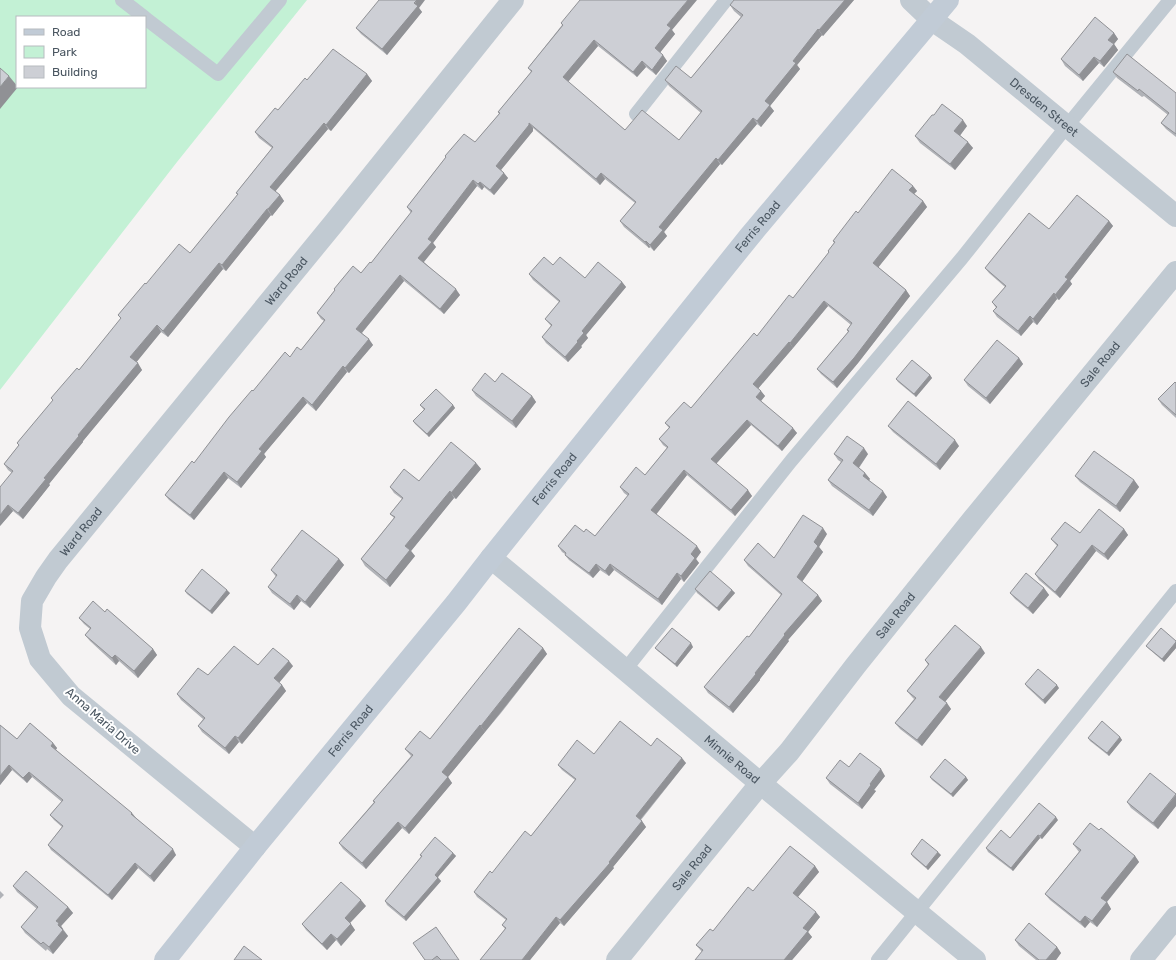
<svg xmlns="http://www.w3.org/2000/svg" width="1176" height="960" font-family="Rubik,sans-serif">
<rect width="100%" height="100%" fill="#f5f3f3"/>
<path fill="#c3f1d5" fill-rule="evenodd" d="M0,0H307L177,162L0,390ZM17,17H145V87H17Z"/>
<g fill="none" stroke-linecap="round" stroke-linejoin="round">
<g stroke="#c1cad2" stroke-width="14">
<path d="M122,0L144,17"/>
<path d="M145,18L218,74L280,0"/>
<path d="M636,114L726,0"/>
<path d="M625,670L791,461L962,258L1067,126L1170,0"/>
<path d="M878,960L1176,591"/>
</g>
<g stroke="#c1cad2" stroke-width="22">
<path id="s1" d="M911,0L932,20L967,44L1176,216"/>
<path id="s2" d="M491,558C581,632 670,708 760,783C831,842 903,901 975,960"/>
<path id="s3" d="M255,847L71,696L40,659L30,628L32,601L46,577L58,560L334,223L513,0"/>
<path id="s4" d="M617,960L760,784L789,752L856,665L974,518L1176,272"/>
<path d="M1141,960L1176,917"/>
</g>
<path stroke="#c1cbd6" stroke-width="22" id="s5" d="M165,960L255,847L456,603L491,558L749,237L948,0"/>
</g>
<g fill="#b0b2b7">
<path d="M854,0L823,36L822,35L797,65L800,69L770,106L774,111L761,127L757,124L722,165L720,164L664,232L667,236L654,251L650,247L649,248L624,227L620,221L635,203L605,179L600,185L533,128V131L501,170L508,178L494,195L484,187L482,190L477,186L433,243L436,247L424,262L460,295L444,314L404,281L362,333L373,345L349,373L347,372L316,411L307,403L264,454L266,457L241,488L228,478L194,520L169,500L165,495L194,463L253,391L290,357L301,350L324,321L321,319L317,313L335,291L334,289L361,273L371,263L411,213L407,207L446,157L445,156L475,142L499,114L498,112L531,72L528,68L562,25L561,23L672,30L675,34L660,52L667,61L656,75L646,67L637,77L598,46L568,82L625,130L679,140L701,113L669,86L665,80L691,78L741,17L734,11L730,5Z"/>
<path d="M419,8L422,12L387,55L361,34L356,28Z"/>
<path d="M1114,33L1118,39L1114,44L1118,50L1104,67L1099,63L1083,81L1065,66L1061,59Z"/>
<path d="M1113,72L1176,93V137L1166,129L1161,123L1168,115L1144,96L1142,97L1117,78Z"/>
<path d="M367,74L372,81L331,131L328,129L275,191L280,195L284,201L272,216L271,215L226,271L223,269L168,337L161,332L136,362L142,370L83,441V442L49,484L50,485L23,519L13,511L0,526L12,473L8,470L4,464L19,445L17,443L53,401L51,398L79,370L121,319L118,315L146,284L190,253L238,195L236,193L272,148L259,138L255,132L278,110L307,80Z"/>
<path d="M934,115L967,126L960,135L973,148L955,170L920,143L915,136Z"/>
<path d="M913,186L917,191L914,194L923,201L927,207L878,267L906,290L910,296L858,363L837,388L821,374L817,369L848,332L847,330L851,325L828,306L793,348L758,388L765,396L761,401L797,433L782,451L751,425L716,464L752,496L735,516L687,475L656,514L701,552L696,559L699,563L684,582L681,579L662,605L614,570L609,576L600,570L593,578L569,560L565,555V554L562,552L558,546L584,532L595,536L628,496L624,493L620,487L645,475L667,448L663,445L659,439L669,428L665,423L691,408L757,336L793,298L829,252L828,251L834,243L833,241L858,213Z"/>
<path d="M1109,221L1113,226L1070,281L1072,284L1059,300L1057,299L1037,325L1033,322L1021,336L997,317L993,311L996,308L992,302L1005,287L989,273L985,268L1049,229Z"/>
<path d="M553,265L585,278L622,282L626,287L586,335L588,338L581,346L582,347L568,362L546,343L542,337L551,326L545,319L559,302L533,280L529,274Z"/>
<path d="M1019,358L1023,364L990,404L968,386L964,380Z"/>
<path d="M930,375L932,378L916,397L898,382L896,379Z"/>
<path d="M495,382L532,396L536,402L516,428L476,396L472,390Z"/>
<path d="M1176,383V418L1162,405L1158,399Z"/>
<path d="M420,405H453L455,408L429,437L415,424L413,421L424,410Z"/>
<path d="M888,426L959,446L940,470L893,432Z"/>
<path d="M834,454H868L859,468L865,473L870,479L869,480L887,497L873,516L832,486L828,480L841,462L838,460Z"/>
<path d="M476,463L481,469L456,499L454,498L411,551L415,556L390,587L365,566L361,559L394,518L390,514L402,499L394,493L390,487L419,481Z"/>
<path d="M1075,476L1134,480L1139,487L1120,512L1080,482Z"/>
<path d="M1124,529L1128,535L1108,560L1096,551L1060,598L1039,580L1035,574L1057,546L1051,539L1080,533Z"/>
<path d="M827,534L819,547L823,552L802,582L818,595L822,601L788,640L789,641L760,679V680L733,713L708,693L704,687L749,637L781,595L748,566L744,560L774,558Z"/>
<path d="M339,559L344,565L310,608L301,601L294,610L272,593L268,587L276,577L271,570Z"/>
<path d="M1044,588L1049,595L1033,614L1015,599L1010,593Z"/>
<path d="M695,589L732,590L735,593L719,611L697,593Z"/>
<path d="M185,591L230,593L212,614L187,594Z"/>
<path d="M105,612L153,649L157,655L138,678L119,661L116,665L90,641L85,635L90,629L84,624L79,618Z"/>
<path d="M1176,641V648L1164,662L1149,649L1146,646Z"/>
<path d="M693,647L677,667L658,651L655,648Z"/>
<path d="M543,648L547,654L501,713L485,732L448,777L452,783L409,834L402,828L366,869L343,849L339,843L374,802L373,801L411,756L405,749L430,739Z"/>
<path d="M985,653L945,702L951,709L922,746L900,729L895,723L914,699L912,697L907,691L928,665L925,660Z"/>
<path d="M258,665L293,666L279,683L282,685L286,691L242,744L239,742L229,754L202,732L198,726L203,719L181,700L177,694L208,675Z"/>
<path d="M1025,684L1059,688L1045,704L1027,687Z"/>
<path d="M0,725L17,739L53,743L57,748L56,750L136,818L176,855L154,882L138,868L112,900L51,850L48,845L62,827L54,820L50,815L62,802L32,777L27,783L12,770L0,785Z"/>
<path d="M1120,737L1122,740L1109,756L1090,741L1088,738Z"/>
<path d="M651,746L686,763L641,820L646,827L613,867L614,868L564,926L560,923L530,960H480L505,929L502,925L506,920L477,897L474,892L531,836L575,780L562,770L558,765L594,754Z"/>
<path d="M849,767L885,776L874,790L876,791L862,809L830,784L826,778Z"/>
<path d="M930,777H966L968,780L953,797L932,780Z"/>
<path d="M1176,794V806L1158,829L1131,808L1127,802Z"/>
<path d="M1058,820L1042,839L1040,838L1013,871L988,852L986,848L1010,838Z"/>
<path d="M1099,830L1135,856L1139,862L1107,902L1111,909L1097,927L1090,922L1085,928L1050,900L1045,894L1079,852L1073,844Z"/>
<path d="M453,853L456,856L438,877L441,881L406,921L387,905L385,901L421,857L420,855Z"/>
<path d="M911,854L941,855L928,870L913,857Z"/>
<path d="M815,866L819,872L798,897L820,917L808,932L812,937L792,960H695L702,952L696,945L713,931L753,891Z"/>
<path d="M13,886L68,907L73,913L61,926L68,936L53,954L47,949L46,951L25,933L21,927L37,909L17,892Z"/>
<path d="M0,891L4,895L0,899Z"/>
<path d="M366,906L350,923L355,930L341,946L336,940L327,950L306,930L302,924Z"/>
<path d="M1015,940L1057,947L1061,953L1056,960H1036L1019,946Z"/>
<path d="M417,949L459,960H425Z"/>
</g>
<g fill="#909195">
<path d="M417,0H425L419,8L422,12L387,55L382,49Z"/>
<path d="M688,0H697L672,30L675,34L659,54L655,48L667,25Z"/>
<path d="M845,0H854L823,36L819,30Z"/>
<path d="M818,29L822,35L797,65L800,69L770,106L774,111L761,127L757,121L765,101L793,61Z"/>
<path d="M1114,33L1118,39L1114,44L1118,50L1104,67L1100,61L1108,40Z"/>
<path d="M594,40L598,46L567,83L563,77Z"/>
<path d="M663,55L667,61L656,75L652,70Z"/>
<path d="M1094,57L1099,63L1083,81L1079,75Z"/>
<path d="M642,61L646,67L637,77L633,72Z"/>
<path d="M367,74L372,81L331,131L326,125Z"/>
<path d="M9,76L18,87L0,109V87Z"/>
<path d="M753,118L757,124L722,165L718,160Z"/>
<path d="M963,120L967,126L959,137L954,131Z"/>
<path d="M324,123L328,129L274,193L270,187Z"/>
<path d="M529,123L533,128V131L500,171L496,166Z"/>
<path d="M968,142L973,148L955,170L950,164Z"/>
<path d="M716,158L720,164L664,232L667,236L654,251L650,245L659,227Z"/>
<path d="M504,173L508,178L494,195L490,190Z"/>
<path d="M601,173L605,179L600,185L596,179Z"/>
<path d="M473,180L477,186L433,243L436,247L422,264L418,258L428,239Z"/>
<path d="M480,182L484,187L482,190L478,184Z"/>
<path d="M913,186L917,191L913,195L909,190Z"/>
<path d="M280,195L284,201L272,216L268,209Z"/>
<path d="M923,201L927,207L877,269L873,263Z"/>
<path d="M267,209L271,215L226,271L222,265Z"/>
<path d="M1109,221L1113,226L1070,281L1072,284L1059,300L1055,295L1065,277Z"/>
<path d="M646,241L650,247L649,248L645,242Z"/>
<path d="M219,263L223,269L168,337L163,331Z"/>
<path d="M400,275L404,281L360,335L356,329Z"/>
<path d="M622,282L626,287L586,335L588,338L581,346L582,347L568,362L565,357L577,341L582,331Z"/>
<path d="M456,289L460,295L444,314L440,309Z"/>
<path d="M906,290L910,296L858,363L837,388L833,382Z"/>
<path d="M1054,293L1057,299L1037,325L1033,319Z"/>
<path d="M824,301L828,306L793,348L790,343Z"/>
<path d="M1030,316L1033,322L1021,336L1018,331Z"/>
<path d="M157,325L161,332L135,364L130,357Z"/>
<path d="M369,339L373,345L349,373L345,368Z"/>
<path d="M789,342L793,348L757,390L753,384Z"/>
<path d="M1019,358L1023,364L990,404L986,398Z"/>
<path d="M138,363L142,370L83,441V442L49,484L50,485L23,519L18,513L44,478L78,435Z"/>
<path d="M343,366L347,372L316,411L312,405Z"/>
<path d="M930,375L932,378L916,397L914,394Z"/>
<path d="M761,391L765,396L760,402L756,397Z"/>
<path d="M532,396L536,402L516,428L512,421Z"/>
<path d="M303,397L307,403L264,454L266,457L241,488L237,482L259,449Z"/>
<path d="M453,405L455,408L429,437L427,434Z"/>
<path d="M747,420L751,425L715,465L711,459Z"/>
<path d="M793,428L797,433L782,451L778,446Z"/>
<path d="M955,440L959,446L940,470L936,464Z"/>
<path d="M864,448L868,454L857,470L853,463Z"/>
<path d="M476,463L481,469L456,499L451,493Z"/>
<path d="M684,470L687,475L655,516L651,510Z"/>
<path d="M224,472L228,478L194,520L190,515Z"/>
<path d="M865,473L870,479L867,482L863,476Z"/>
<path d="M1134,480L1139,487L1120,512L1116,506Z"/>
<path d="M748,490L752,496L735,516L731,510Z"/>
<path d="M450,491L454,498L411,551L415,556L390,587L386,580L405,546Z"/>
<path d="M883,491L887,497L873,516L869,510Z"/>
<path d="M8,505L13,511L0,526V515Z"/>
<path d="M823,528L827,534L819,547L823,552L801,583L797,577L814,542Z"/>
<path d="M1124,529L1128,535L1108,560L1104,554Z"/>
<path d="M1092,545L1096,551L1060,598L1055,592Z"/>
<path d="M697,546L701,552L696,559L699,563L684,582L681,576L691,554Z"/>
<path d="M339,559L344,565L310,608L305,602Z"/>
<path d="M596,564L600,570L593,578L589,573Z"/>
<path d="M610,564L614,570L609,576L605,571Z"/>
<path d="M677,573L681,579L662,605L658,599Z"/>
<path d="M1044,588L1049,595L1033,614L1028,608Z"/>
<path d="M227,590L230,593L212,614L210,611Z"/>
<path d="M732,590L735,593L719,611L717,608Z"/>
<path d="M297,595L301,601L294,610L290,604Z"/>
<path d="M818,595L822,601L788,640L789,641L760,679V680L733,713L729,707L755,673L784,634Z"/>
<path d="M1176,642V648L1164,662L1162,659Z"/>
<path d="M691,643L693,647L677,667L675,664Z"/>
<path d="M981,647L985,653L944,703L939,697Z"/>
<path d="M543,648L547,654L485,732L481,726Z"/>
<path d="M153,649L157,655L138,678L134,671Z"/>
<path d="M115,655L119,661L116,665L112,658Z"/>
<path d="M289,661L293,666L278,684L274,678Z"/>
<path d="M282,685L286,691L242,744L238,738Z"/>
<path d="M1057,685L1059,688L1045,704L1043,700Z"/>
<path d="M947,703L951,709L922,746L917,740Z"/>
<path d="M480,725L485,732L448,777L452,783L409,834L405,828L442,772Z"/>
<path d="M235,736L239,742L229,754L225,748Z"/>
<path d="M1120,737L1122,740L1109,756L1107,753Z"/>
<path d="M53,743L57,748L55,751L51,746Z"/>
<path d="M682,758L686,763L639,821L636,816Z"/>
<path d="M9,765L12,770L0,785V776Z"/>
<path d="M881,769L885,776L874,790L876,791L862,809L858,803L870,784Z"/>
<path d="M29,772L32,777L27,783L23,778Z"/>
<path d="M966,777L968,780L953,797L951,794Z"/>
<path d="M1176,795V806L1158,829L1153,823Z"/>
<path d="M132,813L136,818L135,820L131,814Z"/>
<path d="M1056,817L1058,820L1042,839L1040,836Z"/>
<path d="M642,821L646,827L613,867L614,868L564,926L560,920L609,862Z"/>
<path d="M398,822L402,828L366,869L362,863Z"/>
<path d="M1038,835L1040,838L1013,871L1011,868Z"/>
<path d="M173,849L176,855L154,882L150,876Z"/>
<path d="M938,852L941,855L928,870L926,867Z"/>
<path d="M453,853L456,856L437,878L435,875Z"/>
<path d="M1135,856L1139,862L1105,904L1101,898Z"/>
<path d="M135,863L138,868L112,900L108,895Z"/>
<path d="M815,866L819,872L797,898L793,893Z"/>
<path d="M438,878L441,881L406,921L404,917Z"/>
<path d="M361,900L366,906L349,924L345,918Z"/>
<path d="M1107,902L1111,909L1097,927L1092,921Z"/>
<path d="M68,907L73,913L61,926L63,929L62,931L58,925L56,921Z"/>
<path d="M816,912L820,917L808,932L812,937L792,960H784L803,928Z"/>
<path d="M1085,916L1090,922L1085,928L1080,922Z"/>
<path d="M556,917L560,923L530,960H522Z"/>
<path d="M351,924L355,930L341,946L337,939Z"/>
<path d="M63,930L68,936L53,954L49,947Z"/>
<path d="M331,934L336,940L327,950L322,944Z"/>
<path d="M1057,947L1061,953L1056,960H1046Z"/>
</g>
<g fill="#cdcfd5" stroke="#909195">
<path d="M379,0H417L414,3L418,6L382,49L356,28Z"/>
<path d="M580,0H688L667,25L671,28L655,48L663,55L652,70L642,61L633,72L594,40L563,77L625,130L642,110L679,140L702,111L665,80L676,66L691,78L743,15L730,5L734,0H845L819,30L818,29L793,61L796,63L765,101L770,105L757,121L753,118L718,160L716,158L659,227L663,230L650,245L646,241L645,242L620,221L636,202L601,173L596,179L529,123V125L496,166L504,173L490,190L480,182L478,184L473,180L428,239L432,242L418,258L456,289L440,309L400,275L356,329L369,339L345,368L343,366L312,405L303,397L259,449L262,451L237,482L224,472L190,515L165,495L192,461L194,463L229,417L252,390L253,391L285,352L290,357L297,347L301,350L325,320L317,313L335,290L334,289L353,266L361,273L370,262L371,263L412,211L407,207L446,157L445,156L464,134L475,142L500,113L498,112L532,71L528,68L563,25L561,23Z"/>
<path d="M1095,17L1114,33L1108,40L1114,44L1100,61L1094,57L1079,75L1061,59Z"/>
<path d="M333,49L367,74L326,125L324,123L270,187L280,195L268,209H267L222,265L219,263L163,331L157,325L130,357L138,363L78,435L79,436L44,478L46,479L18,513L8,505L0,515V487L13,471L4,464L19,445L17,443L53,400L51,398L77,368L79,370L121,318L118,315L145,283L146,284L179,244L190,253L238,194L236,193L273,147L255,132L275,108L278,110L305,78L307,80Z"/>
<path d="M1127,54L1176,93V134L1161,123L1169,113L1139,89L1138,91L1113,72Z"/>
<path d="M0,68L9,76L0,87Z"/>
<path d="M942,104L963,120L954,131L968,142L950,164L915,136L932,115H934Z"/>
<path d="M892,169L913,186L909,190L923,201L873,263L906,290L854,358L833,382L817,369L849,331L847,330L852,323L824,301L790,343L789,342L753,384L761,391L756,397L793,428L778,446L747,420L711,459L748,490L731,510L684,470L651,510L697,546L691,554L695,558L681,576L677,573L658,599L610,564L605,571L596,564L589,573L565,555L566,553L558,546L575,525L584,532L586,529L595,536L629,494L620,487L636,467L645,475L668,447L659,439L670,427L665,423L684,402L691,408L754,333L757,336L789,295L793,298L829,252L828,251L835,242L833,241L856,211L858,213Z"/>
<path d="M1077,195L1109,221L1065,277L1068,279L1055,295L1054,293L1033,319L1030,316L1018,331L993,311L997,307L992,302L1006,286L985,268L1029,213L1049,229Z"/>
<path d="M544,257L553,265L560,257L585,278L598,262L622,282L582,331L584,333L577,341L578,342L565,357L542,337L552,325L545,319L560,301L529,274Z"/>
<path d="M997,340L1019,358L986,398L964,380Z"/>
<path d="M912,360L930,375L914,394L896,379Z"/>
<path d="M485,373L495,382L502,373L532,396L512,421L472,390Z"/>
<path d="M1175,382L1176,383V415L1158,399Z"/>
<path d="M436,389L453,405L427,434L413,421L425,409L420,405Z"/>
<path d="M908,401L955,440L936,464L888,426Z"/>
<path d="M847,436L864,448L853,463L865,473L863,476L883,491L869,510L828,480L843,460L834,454Z"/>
<path d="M451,442L476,463L451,493L450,491L405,546L410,550L386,580L361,559L395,517L390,514L403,498L390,487L404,469L419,481Z"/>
<path d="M1094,451L1134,480L1116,506L1075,476Z"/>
<path d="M1099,509L1124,529L1104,554L1092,545L1055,592L1035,574L1058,545L1051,539L1065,522L1080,533Z"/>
<path d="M803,515L823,528L814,542L818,546L797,577L818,595L784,634L785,635L755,673L756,674L729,707L704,687L747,636L749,637L782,594L744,560L758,543L774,558Z"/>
<path d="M302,530L339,559L305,602L297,595L290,604L268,587L277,575L271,570Z"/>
<path d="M202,569L227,590L210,611L185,591Z"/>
<path d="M710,571L732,590L717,608L695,589Z"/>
<path d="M1026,573L1044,588L1028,608L1010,593Z"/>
<path d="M93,601L105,612L107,609L153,649L134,671L115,655L112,658L85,635L91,628L79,618Z"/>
<path d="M955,625L981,647L939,697L947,703L917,740L895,723L916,698L907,691L929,664L925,660Z"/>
<path d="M519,628L543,648L496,707L481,726L480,725L442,772L448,777L405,828L398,822L362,863L339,843L375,802L373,801L413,755L405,749L420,731L430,739Z"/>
<path d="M672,628L691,643L675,664L655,648Z"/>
<path d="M1161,628L1176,641V642L1162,659L1146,646Z"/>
<path d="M234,646L258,665L273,648L289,661L274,678L282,685L238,738L235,736L225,748L198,726L205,718L177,694L198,668L208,675Z"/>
<path d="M1038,669L1057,685L1043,700L1025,684Z"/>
<path d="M620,721L651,746L657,738L682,758L636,816L642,821L609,862L610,863L560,920L556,917L522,960H480L506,928L502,925L507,919L474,892L490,871L492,873L525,831L531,836L576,779L558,765L577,740L594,754Z"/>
<path d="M1102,721L1120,737L1107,753L1088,738Z"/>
<path d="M30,723L53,743L51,746L132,813L131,814L173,849L150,876L135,863L108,895L48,845L63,826L50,815L63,800L29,772L23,778L9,765L0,776V725L17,739Z"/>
<path d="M860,753L881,769L870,784L871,785L858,803L826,778L840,760L849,767Z"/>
<path d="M945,759L966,777L951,794L930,777Z"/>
<path d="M1150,773L1176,794L1153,823L1127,802Z"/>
<path d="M1039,803L1056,817L1040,836L1038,835L1011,868L986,848L1001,830L1010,838Z"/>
<path d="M1090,823L1099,830L1101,828L1135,856L1101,898L1107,902L1092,921L1085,916L1080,922L1045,894L1081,850L1073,844Z"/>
<path d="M435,837L453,853L435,875L438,878L404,917L385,901L422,856L420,855Z"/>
<path d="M922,839L938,852L926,867L911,854Z"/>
<path d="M790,846L815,866L793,893L816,912L803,928L808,931L784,960H695L703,950L696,945L710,929L713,931L748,887L753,891Z"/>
<path d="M26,871L68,907L56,921L59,923L58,925L63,930L49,947L43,942L41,944L21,927L38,907L13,886Z"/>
<path d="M341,882L361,900L345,918L351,924L337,939L331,934L322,944L302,924Z"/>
<path d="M1029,923L1057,947L1046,960H1039L1015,940Z"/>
<path d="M436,927L459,960H441L437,956L432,960H425L413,943Z"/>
<path d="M244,946L262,960H234Z"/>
</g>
<g text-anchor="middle" stroke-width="4" stroke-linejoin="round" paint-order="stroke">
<g font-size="12" fill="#4a5661" stroke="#fff">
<text dy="4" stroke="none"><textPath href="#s1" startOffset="171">Dresden Street</textPath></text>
<text dy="4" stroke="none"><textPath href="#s5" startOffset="943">Ferris Road</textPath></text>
<text dy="4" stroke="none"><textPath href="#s3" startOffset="755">Ward Road</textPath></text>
<text dy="4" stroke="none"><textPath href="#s4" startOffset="767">Sale Road</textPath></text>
<text dy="4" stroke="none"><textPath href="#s5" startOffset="619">Ferris Road</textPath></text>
<text dy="4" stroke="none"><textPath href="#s3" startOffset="431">Ward Road</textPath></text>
<text dy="4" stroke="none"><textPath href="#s4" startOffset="443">Sale Road</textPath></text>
<text transform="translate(103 721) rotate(41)" y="4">Anna Maria Drive</text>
<text dy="4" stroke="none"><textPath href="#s5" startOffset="295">Ferris Road</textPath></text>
<text dy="4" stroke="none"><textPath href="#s2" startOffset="314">Minnie Road</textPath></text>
<text dy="4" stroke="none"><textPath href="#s4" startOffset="119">Sale Road</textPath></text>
</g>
</g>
<rect x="16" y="16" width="130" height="72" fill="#ffffff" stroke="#b7bbc0"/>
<rect x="24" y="29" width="20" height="6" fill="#c1cbd6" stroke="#b7bbc0"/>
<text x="52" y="36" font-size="12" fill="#4a5661">Road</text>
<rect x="24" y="46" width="20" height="12" fill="#c3f1d5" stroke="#b7bbc0"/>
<text x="52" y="56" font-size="12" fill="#4a5661">Park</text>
<rect x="24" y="66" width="20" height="12" fill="#cdcfd5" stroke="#b7bbc0"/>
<text x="52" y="76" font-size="12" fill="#4a5661">Building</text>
</svg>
